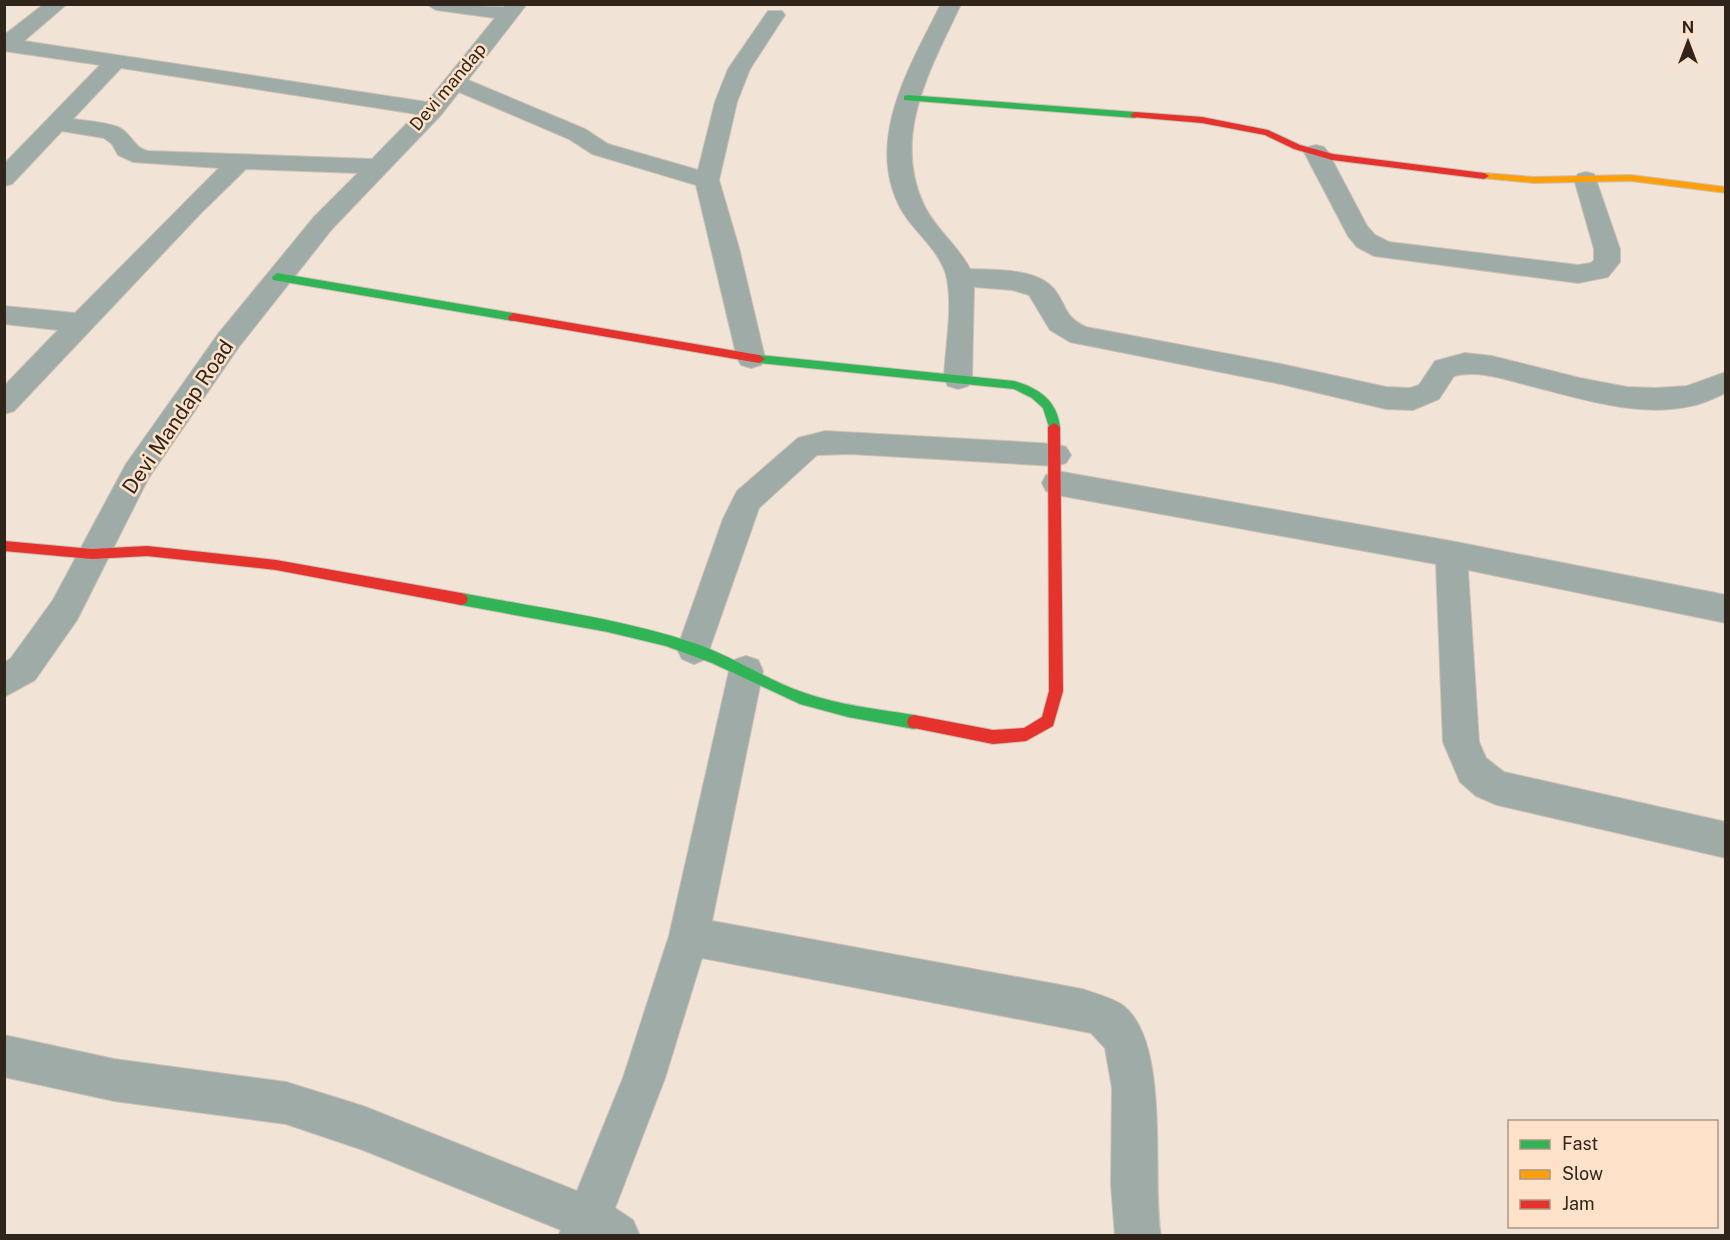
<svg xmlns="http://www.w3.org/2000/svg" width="1730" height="1240" font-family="'Public Sans',sans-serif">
<rect width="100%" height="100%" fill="#f1e3d5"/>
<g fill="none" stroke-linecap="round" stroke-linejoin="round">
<defs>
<g id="street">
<path d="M44,4H67L24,41L427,102L495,18L436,10L426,4L504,7L506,4H527L468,80L585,129L608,144L698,170L715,102L728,69L768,11H782L785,15L750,69L737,102L719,180L739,248L765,358L761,365L751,368L741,365L737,358L696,185L592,154L569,139L459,92L441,115L332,229L238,348L148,479L77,620L35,680L4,697V663L11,658L53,600L126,464L218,334L314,217L358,173L246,169L201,213L14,411L4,414V386L58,330L4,324V306L75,313L219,168L133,162L118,155L112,144L104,138L62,131L12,184L4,186V164L100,65L4,51V35ZM121,68L416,114L372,159L148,151C133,148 132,133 118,127C105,122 88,121 73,119Z"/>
<path d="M941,4H961C931,68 891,136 924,205C935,229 958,245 970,269C995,270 1037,268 1054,289C1068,307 1063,316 1086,327L1281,364L1386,387L1410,388L1419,385L1435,361L1465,353L1492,356L1580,378L1627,387L1656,388L1687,386L1726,372V393C1714,398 1703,404 1691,406C1637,418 1579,398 1527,385C1504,379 1478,370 1454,376L1439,399L1413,410L1386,409L1281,384L1070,342L1050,330L1029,295L1012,290L974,287L972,379L968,386L958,389L948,386L944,379C945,347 953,311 947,279C942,252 915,233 902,211C863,142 910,66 941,4Z"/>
<path d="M1316,145L1324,147L1328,152L1367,226L1375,235L1389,242L1578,265L1591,263L1594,260V249L1574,179L1578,174L1586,172L1594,174L1620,249V262L1608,277L1578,283L1374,256L1357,247L1348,236L1304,152L1308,147Z"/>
<path d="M825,431L1056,444L1066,447L1071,455L1066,463L1056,466L851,454L817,455L759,508L706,659L694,664L682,659L677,649L723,519L737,491L798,438Z"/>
<path d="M1057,471L1451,541L1726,595V623L1468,570L1479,742L1486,758L1504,772L1726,822V858L1497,805L1476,796L1460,782L1443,742L1436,564L1057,495L1046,491L1042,483L1046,475Z"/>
<path d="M746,656L758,660L763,671L712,921L1082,989C1094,993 1109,997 1121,1004C1172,1039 1151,1179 1161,1236H1115L1111,1185L1112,1088L1105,1048L1091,1033L702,958L665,1078L615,1208L633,1220L640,1236H558L561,1230L363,1150L286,1124L114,1101L4,1077V1035L114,1059L286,1082L363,1106L577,1191L623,1078L669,936L729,671L734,660Z"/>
</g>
<g id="fast">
<path d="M907,95L1135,112L1140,115L1135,118L904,100V96Z"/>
<path d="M277,273L513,313L518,317L513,321L273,280L272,277Z"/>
<path d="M759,355L1014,381C1038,388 1057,400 1060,427L1054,431L1050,430L1043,408L1032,398L1014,389L759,363L753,359Z"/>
<path d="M461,593C539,608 618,618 694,643C732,656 765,679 802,692C838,705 877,709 914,715L919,717L921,722L919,727L914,729L848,717L800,704L712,663L666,646L608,632L461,605L456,603L454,599L456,595Z"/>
</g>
<path id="slow" d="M1484,173L1534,177L1631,175L1726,187V193L1631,181L1534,183L1481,178L1479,176Z"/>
<g id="jam">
<path d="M1135,112L1202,117L1268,130L1300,145L1333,154L1484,173L1489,176L1484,179L1332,160L1294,149L1265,135L1202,123L1132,117L1130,115Z"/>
<path d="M513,313L759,355L765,359L759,363L509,320L508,317Z"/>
<path d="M1054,423L1060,427L1063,691L1053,726L1026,741L993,744L909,727L907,722L909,717L914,715L993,730L1024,728L1042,717L1049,691L1048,427Z"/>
<path d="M4,541L92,549L147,546L276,560L461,593L466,595L468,599L466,603L461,605L276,570L147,556L92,559L4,551Z"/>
</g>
</defs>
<use href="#street" stroke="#ccc1b6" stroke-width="2"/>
<use href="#fast" stroke="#ccc1b6" stroke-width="2"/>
<use href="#slow" stroke="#ccc1b6" stroke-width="2"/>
<use href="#jam" stroke="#ccc1b6" stroke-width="2"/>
<use href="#street" fill="#9faba7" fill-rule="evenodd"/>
<use href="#fast" fill="#30b455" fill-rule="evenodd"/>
<use href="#slow" fill="#ff9f0a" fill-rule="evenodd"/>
<use href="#jam" fill="#e5322d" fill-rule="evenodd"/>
</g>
<g text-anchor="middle" stroke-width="5" stroke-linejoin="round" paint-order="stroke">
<g font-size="18" fill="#2f251b" stroke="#fde2c9">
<text transform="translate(448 87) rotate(-50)" y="6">Devi mandap</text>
</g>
<g font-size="21" fill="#2f251b" stroke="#fde2c9">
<text transform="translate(178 417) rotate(-56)" y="7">Devi Mandap Road</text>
</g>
</g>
<rect width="1730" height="1240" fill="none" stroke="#2f251b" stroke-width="12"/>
<rect x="1508" y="1120" width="210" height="108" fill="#fde2c9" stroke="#ab9683" stroke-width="1.5"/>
<rect x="1520" y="1140" width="30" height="9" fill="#30b455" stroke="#ab9683" stroke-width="1.5"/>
<text x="1562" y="1150" font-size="18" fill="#2f251b">Fast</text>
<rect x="1520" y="1170" width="30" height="9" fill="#ff9f0a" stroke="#ab9683" stroke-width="1.5"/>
<text x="1562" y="1180" font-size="18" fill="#2f251b">Slow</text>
<rect x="1520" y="1200" width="30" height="9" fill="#e5322d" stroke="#ab9683" stroke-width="1.5"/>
<text x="1562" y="1210" font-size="18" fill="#2f251b">Jam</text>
<g transform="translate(1688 42)" stroke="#fde2c9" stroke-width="4.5" paint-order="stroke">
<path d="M0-4.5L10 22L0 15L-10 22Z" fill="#2f251b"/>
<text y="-9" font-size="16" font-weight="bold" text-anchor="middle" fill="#2f251b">N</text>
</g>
</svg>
